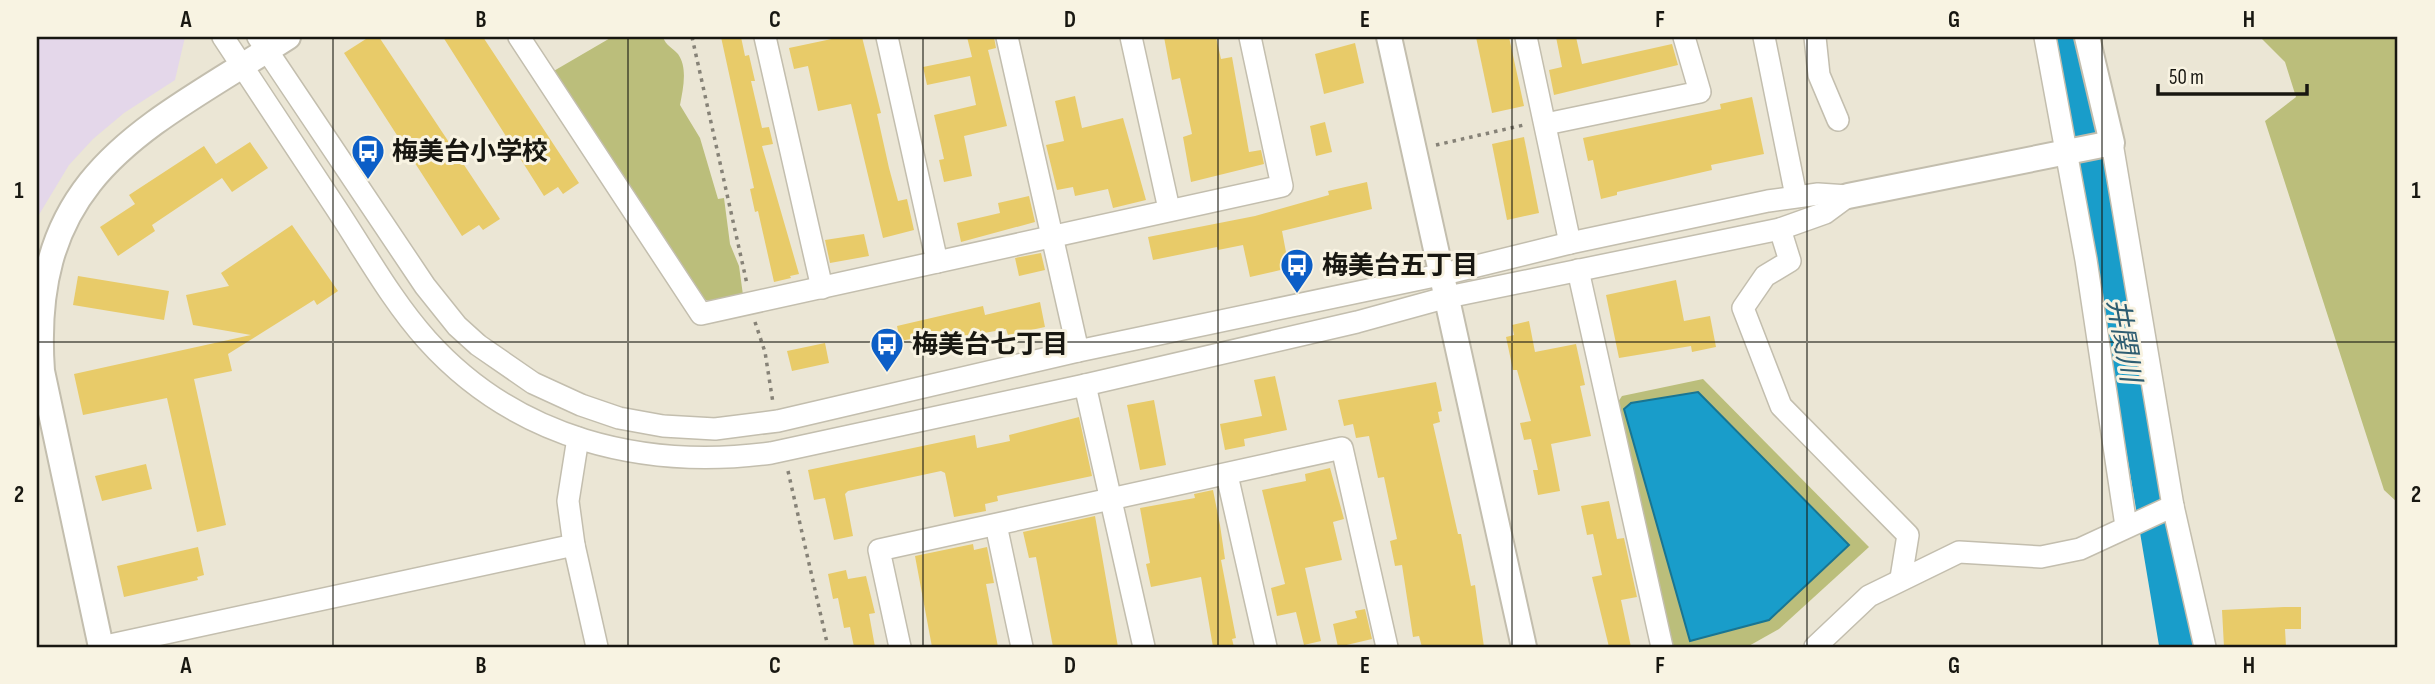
<svg xmlns="http://www.w3.org/2000/svg" width="2435" height="684" font-family="'Sofia Sans Condensed','Noto Sans JP',sans-serif">
<rect width="100%" height="100%" fill="#ebe6d5"/>
<path fill="#e4d7ea" d="M37,37H185L175,80L124,113L93,139L69,165L37,218Z"/>
<g fill="#bbbe7b">
<path d="M612,37H663C666,46 672,47 678,54C688,68 683,89 680,105L700,138L718,199L724,198L730,244L739,266L743,295L711,302L699,297L552,72Z"/>
<path d="M2260,37H2398V503L2384,490L2265,121L2296,97L2285,62Z"/>
<path d="M1703,379L1869,547L1779,629L1747,647H1669L1616,405L1622,396Z"/>
</g>
<path fill="#199dca" stroke="#197592" stroke-width="2" d="M1698,392L1849,545L1769,620L1690,641L1624,409L1631,403Z"/>
<g fill="none" stroke-linecap="round" stroke-linejoin="round">
<path stroke="#199dca" stroke-width="35" d="M2056,37L2071,85L2120,308L2177,647"/>
</g>
<g fill="#e8cb69">
<path d="M369,37H379L500,219L483,230L479,225L462,236L344,53Z"/>
<path d="M443,37H483L579,183L563,194L558,187L544,196Z"/>
<path d="M721,37H741L745,56L749,55L755,81H751L762,128L769,127L773,144L762,146L799,274L790,276L791,278L774,282L758,211L755,212L750,189L754,188Z"/>
<path d="M841,37H862L881,113L877,114L889,168L898,201L907,199L914,230L883,238L851,104L818,111L808,66L794,69L789,48Z"/>
<path d="M967,37H994L996,48L988,50L1007,126L964,136L972,176L944,182L939,160L944,159L934,115L976,105L970,76L927,85L923,67L972,57Z"/>
<path d="M1164,37H1216L1221,59L1232,57L1249,152L1261,150L1264,164L1191,182L1183,137L1192,134L1180,78L1172,80Z"/>
<path d="M1476,37H1509L1524,106L1492,113Z"/>
<path d="M1556,37H1576L1582,64L1672,44L1678,65L1554,95L1549,70L1562,67Z"/>
<path d="M1355,43L1364,83L1324,94L1315,54Z"/>
<path d="M1075,96L1082,128L1123,118L1146,200L1113,208L1108,189L1075,196L1073,187L1057,190L1046,145L1064,141L1055,101Z"/>
<path d="M1752,97L1764,154L1711,165L1712,170L1617,192V195L1601,199L1593,160L1588,161L1583,138L1721,109L1720,104Z"/>
<path d="M1325,122L1332,152L1316,156L1310,126Z"/>
<path d="M1524,137L1539,213L1507,220L1492,144Z"/>
<path d="M250,142L268,168L232,192L222,178L152,225L155,231L118,256L100,227L135,204L129,195L204,146L216,164Z"/>
<path d="M1367,182L1372,209L1282,231L1289,268L1250,277L1243,245L1218,250L1217,247L1153,260L1148,237L1255,216L1329,195L1328,191Z"/>
<path d="M1029,196L1035,222L961,242L957,223L1000,213L998,203Z"/>
<path d="M292,225L338,291L317,305L314,300L228,354L232,371L194,379L226,525L197,532L167,398L83,415L74,374L251,335L193,325L186,295L229,286L221,273Z"/>
<path d="M864,234L869,256L830,263L825,240Z"/>
<path d="M1041,253L1045,270L1019,276L1015,258Z"/>
<path d="M78,276L169,291L164,320L73,305Z"/>
<path d="M1676,280L1684,321L1710,316L1716,347L1692,352L1691,346L1619,358L1606,295Z"/>
<path d="M1040,302L1045,327L1008,335L1006,329L935,342L937,350L920,354L916,338L900,341L897,326L983,306L985,315Z"/>
<path d="M1529,321L1535,352L1576,344L1585,385L1580,386L1591,436L1551,444L1560,491L1538,495L1533,470H1538L1531,439L1524,440L1520,423L1531,421L1517,370H1513L1506,337L1514,335L1512,325Z"/>
<path d="M825,343L829,363L792,371L787,351Z"/>
<path d="M1275,376L1287,430L1244,439L1245,446L1225,450L1220,424L1262,416L1254,380Z"/>
<path d="M1436,382L1442,411L1438,412L1440,422L1433,424L1458,534H1461L1471,586L1475,585L1484,647H1422L1419,636L1413,637L1402,565L1395,566L1390,541L1397,539L1384,477L1378,478L1369,436L1356,438L1353,424L1344,426L1338,400Z"/>
<path d="M1154,400L1166,465L1140,470L1127,405Z"/>
<path d="M1079,417L1092,476L997,496L998,501L985,504L986,511L954,517L945,473L941,471L848,491L845,494L853,536L834,540L825,498L814,500L808,470L975,435L977,448L1010,441L1009,435Z"/>
<path d="M146,464L152,489L102,501L95,476Z"/>
<path d="M1330,468L1344,519L1333,522L1342,560L1305,568L1321,641L1304,645L1296,612L1277,616L1271,588L1285,584L1262,490L1306,481L1305,474Z"/>
<path d="M1213,490L1220,525L1225,559L1221,560L1236,638L1232,639L1234,647H1213L1201,577L1151,587L1146,564L1150,563L1140,508L1195,498L1194,494Z"/>
<path d="M1609,501L1617,539L1624,538L1637,597L1621,600L1631,647H1609L1592,577L1602,575L1593,534L1587,535L1581,506Z"/>
<path d="M1095,516L1118,647H1053L1036,557L1029,558L1023,532Z"/>
<path d="M973,544L974,550L987,547L994,583L986,584L998,647H932L915,556Z"/>
<path d="M198,547L204,575L197,577L198,580L124,597L117,566Z"/>
<path d="M846,570L848,579L866,576L875,613L869,614L875,647H854L850,627L844,628L838,598L833,599L828,574Z"/>
<path d="M2284,607H2301V629H2285L2286,647H2224L2222,610Z"/>
<path d="M1365,609L1372,639L1338,647L1333,624L1357,618L1355,611Z"/>
</g>
<g fill="none" stroke-linecap="round" stroke-linejoin="round">
<defs>
<g id="minor">
<path d="M223,37C260,93 297,149 334,205C364,250 391,300 427,340C516,439 643,470 771,453L1085,385L1357,322L1448,297L1780,229L1825,213L1848,196"/>
<path d="M258,37L425,286L457,326L478,345L533,383L581,405L619,418L663,426L715,429L778,421L1078,351L1444,274L1570,243L1768,201L1818,194L1848,196"/>
<path d="M519,37L701,314L1282,186L1250,37"/>
<path d="M765,37L822,288"/>
<path d="M887,37L937,262"/>
<path d="M1007,37L1078,351"/>
<path d="M1131,37L1169,209"/>
<path d="M1526,37L1570,243"/>
<path d="M1764,37L1796,196"/>
<path d="M1815,37L1819,75L1838,120"/>
<path d="M2045,37L2086,260L2126,526"/>
<path d="M1546,124L1700,92L1684,37"/>
<path d="M2112,143L2173,506L2205,647"/>
<path d="M1780,229L1790,261L1765,276L1743,308L1781,406L1908,535L1901,578"/>
<path d="M1578,270L1662,647"/>
<path d="M1085,385L1144,647"/>
<path d="M578,438L568,501L574,545L597,647"/>
<path d="M1227,475L1266,647"/>
<path d="M996,525L1022,647"/>
<path d="M101,647L574,545"/>
<path d="M900,647L879,550L1342,448L1387,647"/>
<path d="M1815,647L1869,596L1959,552L2041,557L2080,549L2173,506"/>
</g>
<g id="tertiary">
<path d="M1389,37L1524,647"/>
<path d="M1848,196L2112,143L2087,37"/>
<path d="M101,647L42,371C28,173 144,130 288,37"/>
</g>
</defs>
<use href="#minor" stroke="#c3beae" stroke-width="24"/>
<use href="#tertiary" stroke="#c3beae" stroke-width="28"/>
<g stroke="#868277" stroke-width="3.5" stroke-dasharray="3.5 5" stroke-linecap="butt">
<path d="M692,37L747,284"/>
<path d="M1436,145L1524,125"/>
<path d="M755,322L765,352L773,403"/>
<path d="M788,471L828,647"/>
</g>
<use href="#minor" stroke="#fff" stroke-width="21"/>
<use href="#tertiary" stroke="#fff" stroke-width="24"/>
</g>
<path fill="none" stroke="#181711" stroke-width="2" stroke-opacity="0.55" d="M333,37V647M628,37V647M923,37V647M1218,37V647M1512,37V647M1807,37V647M2102,37V647M37,342H2398"/>
<defs>
<symbol id="bus-pin" viewBox="-11 -11 22 30"><path d="M0 17L-7.5 6A9.5 9.5 0 1 1 7.5 6Z" fill="#0c5ec7" stroke="#f8f3e2"/><path d="M-5-6H5V4H4V6H2V4H-2V6H-4V4H-5ZM-3.5-4V0h7V-4ZM-3.5 1.2v1.5H-2V1.2ZM2 1.2v1.5H3.5V1.2Z" fill="#fff"/></symbol>
</defs>
<g fill-rule="evenodd">
<use href="#bus-pin" x="349" y="132" width="38" height="52"/>
<use href="#bus-pin" x="1278" y="246" width="38" height="52"/>
<use href="#bus-pin" x="868" y="325" width="38" height="52"/>
</g>
<g text-anchor="middle" stroke-width="6" stroke-linejoin="round" paint-order="stroke">
<g font-size="26" font-weight="bold" fill="#181711" stroke="#f8f3e2" text-anchor="start">
<text x="392" y="160">梅美台小学校</text>
<text x="1322" y="274">梅美台五丁目</text>
<text x="912" y="353">梅美台七丁目</text>
</g>
<g font-size="28" font-style="italic" fill="#2e5d71" stroke="#f8f3e2">
<text transform="translate(2125 340) rotate(80)" y="10">井関川</text>
</g>
</g>
<rect width="2435" height="684" fill="none" stroke="#f8f3e2" stroke-width="77"/>
<path d="M2158 84v10h149v-10" fill="none" stroke="#181711" stroke-width="3.5"/>
<text x="2169" y="84" font-size="21" fill="#181711" stroke="#f8f3e2" stroke-width="5" paint-order="stroke">50 m</text>
<rect x="38" y="38" width="2358" height="608" fill="none" stroke="#181711" stroke-width="2.5"/>
<g font-size="23" text-anchor="middle" font-weight="bold" fill="#181711">
<text x="186" y="27">A</text>
<text x="481" y="27">B</text>
<text x="775" y="27">C</text>
<text x="1070" y="27">D</text>
<text x="1365" y="27">E</text>
<text x="1660" y="27">F</text>
<text x="1954" y="27">G</text>
<text x="2249" y="27">H</text>
<text x="19" y="198">1</text>
<text x="2416" y="198">1</text>
<text x="19" y="502">2</text>
<text x="2416" y="502">2</text>
<text x="186" y="673">A</text>
<text x="481" y="673">B</text>
<text x="775" y="673">C</text>
<text x="1070" y="673">D</text>
<text x="1365" y="673">E</text>
<text x="1660" y="673">F</text>
<text x="1954" y="673">G</text>
<text x="2249" y="673">H</text>
</g>
</svg>
